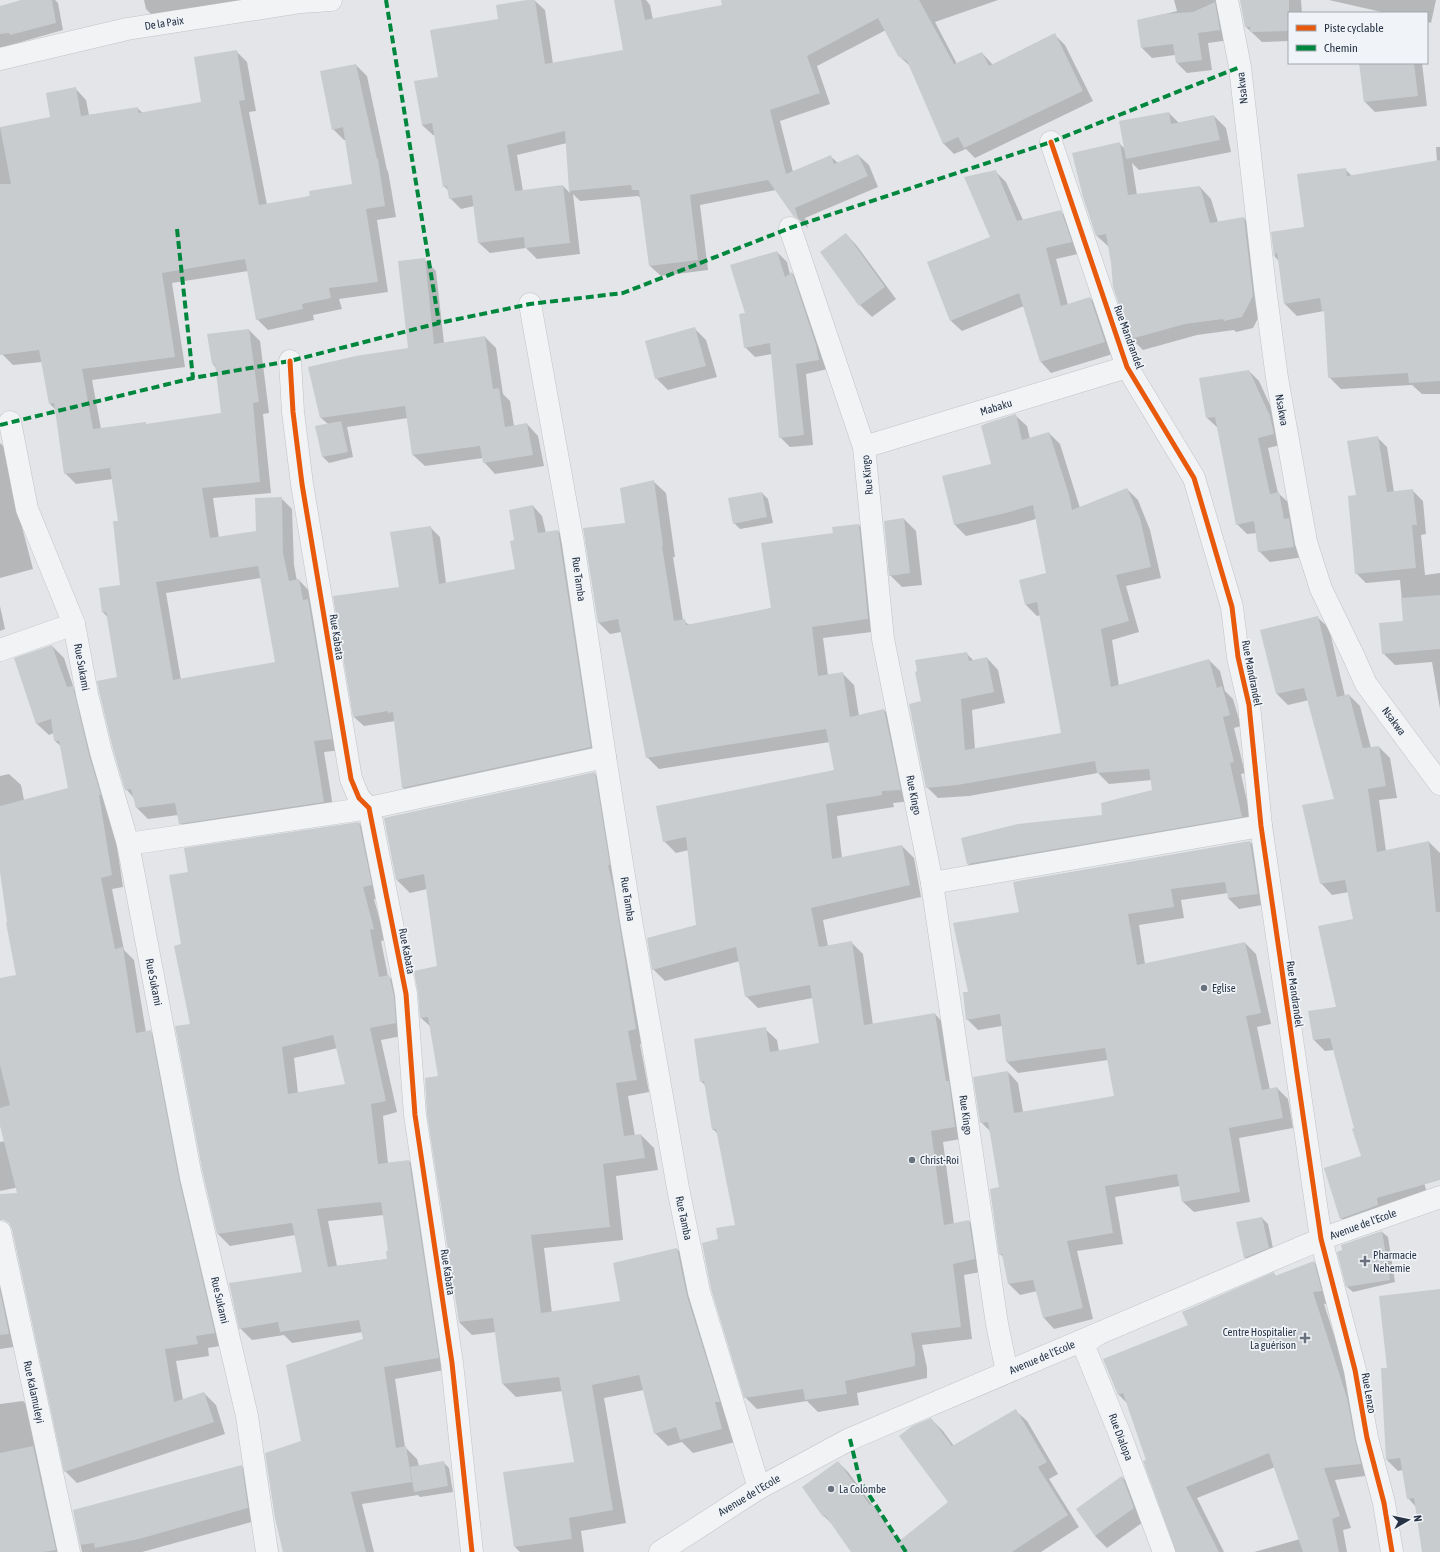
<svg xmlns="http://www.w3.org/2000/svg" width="1440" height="1552" font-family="'Asap Condensed',sans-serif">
<rect width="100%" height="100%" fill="#e3e5e8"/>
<g fill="#0003" fill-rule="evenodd">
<path d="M25,0H55L58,3L63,30L0,48V10Z"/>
<path d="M144,0H253L156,19L146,9Z"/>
<path d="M534,0L545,10L553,64L624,51L615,0H646L650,5L653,20L724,6L722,0H998L935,22L957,64L982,53L993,65L1054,34L1065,45L1093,101L975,158L966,149L954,154L943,143L910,66L899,56L886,30L817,66L830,104L780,121L793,172L830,156L838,163L858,155L869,165L878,187L805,218L808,228L795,216L776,190L700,205L708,270L661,276L650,266L642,199L638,196L580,201L573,194L580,254L537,259L526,248L490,253L479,243L474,206L461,209L450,198L449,191L444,186L435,135H433L422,125L439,78L499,20ZM567,143L570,193L563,186L523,191L517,155Z"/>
<path d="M1174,0H1231L1230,40L1208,43L1212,70L1187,73L1177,63L1175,55L1152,58L1142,48L1138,21L1177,11Z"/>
<path d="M1241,0H1301L1302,13H1289V41L1262,42L1246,27Z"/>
<path d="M1329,0H1436L1431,23L1427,22V13H1386Z"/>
<path d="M236,51L247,62L256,111L249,112L267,205L311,196L353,185L346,140H344L333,129L356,65L367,76L387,170L388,171L396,217L377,220L388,292L339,299L342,309L313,315L314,320L268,330L257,319L248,271L172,283L185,367L92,380L101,429L147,425L223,414L216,368L213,364L249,330L260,341L269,413L263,414L271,493L213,498L219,538L257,532L281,498L292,509L294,565L297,581L299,580L310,592L342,750L324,752L334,813L191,834L180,823L178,815L148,819L137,808L134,798L126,789L118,678L108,618L103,612L121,585L119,522L113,479L76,484L65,473L56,410L50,404L42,362L13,365L2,354L0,336V128L51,118L75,88L86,100L89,115L137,108L143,113L202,103ZM261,578L276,663L181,680L166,593Z"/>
<path d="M1360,63H1422L1427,106L1375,112L1364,101Z"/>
<path d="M1169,113L1180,124L1214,116L1226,128L1231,152L1139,170L1132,163L1137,195L1200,187L1211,199L1218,222L1244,218L1255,230L1264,307L1253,328L1236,332L1234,330L1197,335L1143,350L1132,339L1109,247L1097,236L1119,143L1125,149Z"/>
<path d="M1436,147H1440V394H1422L1412,385L1341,389L1329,377L1325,313L1324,311L1297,316L1285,304L1279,261L1275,257L1272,232L1305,228L1345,169L1352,176L1437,162Z"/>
<path d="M995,171L1006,182L1023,220L1060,211L1071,222L1082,253L1056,259L1068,305L1090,298L1101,309L1116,353L1051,373L1041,362L1024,306L962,331L951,321L991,237Z"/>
<path d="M846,234L857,246L896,299L872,317L860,305Z"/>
<path d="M777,252L787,262L790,274L792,273L801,283L828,369L806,374L813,445L790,447L780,437L772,354L755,357L745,347L746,314Z"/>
<path d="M424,259L436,271L444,343L485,337L496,348L503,394L510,401L514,426L527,424L538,436L544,466L495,474L484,462L483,458L425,466L413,455L408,418L347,427L353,457L329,463L323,457L317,427L328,424L321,418L409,349Z"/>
<path d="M694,328L706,340L717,377L668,390L656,378Z"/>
<path d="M1249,371L1259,381L1280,427L1284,444L1268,448L1278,493L1289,503L1304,557L1270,562L1259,551L1257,533L1247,534L1237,524L1218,428L1207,418Z"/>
<path d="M1015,415L1027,426L1030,439L1049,433L1060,444L1080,508L1127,489L1138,500L1150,530L1161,578L1126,586L1139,632L1112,640L1119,686L1209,660L1220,671L1225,691L1233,699L1241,726L1234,728L1245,773L1241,774L1253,828L979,875L968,864L1103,816L1153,791L1152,780L1109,784L1098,773L969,796L938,798L927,787L922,702L966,653L974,661L987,658L998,670L1005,703L972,710L975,749L1062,734L1041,615L1037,616L1026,605L1047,573L1036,519L1018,524L966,536L955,525L992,465Z"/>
<path d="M1377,437L1387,447L1394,492L1413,491L1423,501L1426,534L1421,535L1425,575L1440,573V709L1432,662L1395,665L1383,653L1404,622L1400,580L1366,583L1356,573L1357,496Z"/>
<path d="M0,443L13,455L18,512L33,569L0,578Z"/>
<path d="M654,482L666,493L675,557H673L683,620L689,625L772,608L834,534L859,525L871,537L880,631L823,638L828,675L842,673L854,685L859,716L884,710L896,722L912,801L893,803L894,807L837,816L842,858L902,846L914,858L921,897L823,920L828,946L851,942L863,954L873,1025L935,1014L946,1026L967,1138L943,1142L954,1224L969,1221L981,1233L986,1271L964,1275L972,1339L922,1345L927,1368V1378L857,1393L859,1405L818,1412L807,1401L757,1409L745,1397L719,1240L736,1226L718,1134L713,1129L706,1086L701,1081L765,1029L777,1040L779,1051L820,1043L813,998L758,1008L746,996L740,961L665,981L653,969L697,926L689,850L676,853L664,841L835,770L830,742L659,769L647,757L621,632L610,634L598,622L626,524Z"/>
<path d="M762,493L768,499L773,523L740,529L734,523Z"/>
<path d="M533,506L542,516L546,533L558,531L567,541L600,757L413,797L403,788L395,721L364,726L354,717L400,587L430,527L440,537L446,583L516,570Z"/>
<path d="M904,519L916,531L922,585L902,587L890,575Z"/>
<path d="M0,606L5,629L0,631Z"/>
<path d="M1317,617L1329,628L1345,696L1349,695L1360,706L1371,748L1379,747L1390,758L1397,798L1379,800L1386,851L1429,842L1440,853V1157L1419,1164L1428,1197L1353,1230L1341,1218L1362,1157L1334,1050L1325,1051L1314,1040L1309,1012L1337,1007L1354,919L1349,892L1332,895L1321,883L1336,800L1309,700L1288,705L1277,694Z"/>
<path d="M52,646L64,658L74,689L84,699L111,807L123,887L112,889L124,950L134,960L146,1032L150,1031L162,1043L226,1345L208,1348L209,1356L176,1361L183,1400L204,1393L216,1405L225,1434L77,1483L65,1471L25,1186L0,1191V1142L5,1141L0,1122V979L18,976L0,865V776L9,774L21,785L24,800L69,789L62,747L55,741L54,733L49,735L37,724Z"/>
<path d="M594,773L607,786L649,1042L640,1044L649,1092L628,1096L635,1136L641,1135L654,1148L658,1170L616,1176L623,1240L544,1248L552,1313L622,1302L677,1249L690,1262L735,1442L693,1453L682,1442L668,1446L655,1433L644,1390L604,1398L626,1523L581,1531L584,1552H520L515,1547L575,1463L563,1391L516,1397L503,1384L496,1332L472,1335L459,1322L439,1077L431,1027L421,1018L438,967L427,889L410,893L397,880Z"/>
<path d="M359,823L371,835L383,897L374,899L385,940L381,941L388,976L401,988L407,1035L381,1040L397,1112L383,1116L388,1163L409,1161L421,1172L450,1369L395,1379L405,1447L417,1459L419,1466L443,1462L449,1468L453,1492L420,1497L418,1495L362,1504L374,1552H284L302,1442L365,1340L363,1332L292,1343L284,1335L252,1340L240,1328L303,1273L295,1235L230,1246L218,1234L182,945L189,873ZM338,1048L346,1085L298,1093L294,1058ZM384,1215L389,1252L388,1259L337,1266L328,1221Z"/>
<path d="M1250,842L1261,852L1268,904L1239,909L1228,898V893L1181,900L1184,918L1139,925L1145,964L1245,943L1256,954L1271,1024L1257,1027L1270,1090L1277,1088L1288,1099L1293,1128L1239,1138L1250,1202L1194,1212L1183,1202L1180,1186L1115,1197L1123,1244L1077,1251L1093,1319L1054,1329L1044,1318L1037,1291L1020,1295L1009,1284L1004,1258L1000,1254V1188L991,1132L981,1122L1008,1072L1018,1083L1023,1112L1115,1097L1108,1060L1018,1073L1007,1062L1002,1026L978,1030L967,1019L969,992L1020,912L1015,882Z"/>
<path d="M1262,1218L1268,1224L1274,1253L1251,1263L1245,1258Z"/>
<path d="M1382,1232L1388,1237L1395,1282L1353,1292L1347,1287Z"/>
<path d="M1314,1262L1325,1274L1333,1303L1324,1304L1358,1410L1372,1475L1335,1480L1351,1528L1343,1530L1347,1552H1254L1300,1539L1275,1467L1197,1498L1224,1552H1184L1147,1460L1127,1403L1118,1394L1190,1325L1274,1274L1277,1277Z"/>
<path d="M0,1287L10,1297L20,1346L0,1349Z"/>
<path d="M1440,1290V1552H1423L1416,1507L1408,1498L1403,1470L1398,1471L1387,1460L1388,1369Z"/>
<path d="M23,1401L35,1413L65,1552H0V1404Z"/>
<path d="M1015,1410L1027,1421L1058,1474L1049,1479L1079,1527L1041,1552H955L971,1528L931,1419L943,1431L954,1446Z"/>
<path d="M838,1462L848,1472L907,1552H852L834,1526L824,1516L803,1487Z"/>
<path d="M241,1466L253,1478L259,1520L142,1552H82L74,1511Z"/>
<path d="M1122,1477L1134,1489L1146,1520L1107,1548L1095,1536Z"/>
</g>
<g fill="#c8cccf" fill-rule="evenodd">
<path d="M21,0H52L56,23L10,35L9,33L0,34V6Z"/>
<path d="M527,0H535L545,64L623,50L614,0H641L645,20L722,5L721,0H919L954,64L982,52L989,66L1055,33L1083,91L964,148L958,137L943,144L907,61L898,56L878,18L807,56L820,93L770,110L786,174L831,155L834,164L858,154L868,176L795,208L798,218L794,217L768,180L690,195L698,260L649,266L639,190H632L631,185L569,191L565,131L507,145L515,191L563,185L570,243L525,248L524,237L478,243L472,195L449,199L447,186L443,187L432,123L422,125L414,81L438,77L430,30L498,19L496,5Z"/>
<path d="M1240,0H1289V31L1250,32V27H1245Z"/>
<path d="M1215,2L1220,30L1198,33L1202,60L1176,63L1173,44L1141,48L1137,20L1163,14L1193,12Z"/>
<path d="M237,50L245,100L239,101L259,205L310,196L309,191L352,184L343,127L332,130L320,71L356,64L377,159H378L385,206L366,209L378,282L329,288L331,298L302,304L303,309L256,320L245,259L162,273L175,357L82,369L93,429L146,422V424L221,413L215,364H212L207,334L249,329L259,402L253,403L260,482L202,488L210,538L256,531L255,498L282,497L283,553L289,581L299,579L303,600L308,599L332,739L314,741L324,802L179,824L175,803L136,808L131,789L125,790L113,749L99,691L97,681L117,677L106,612L102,613L99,588L120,585L113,521H118L110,468L64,474L54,403L49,404L39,350L0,355V184H11L0,127L50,117L46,93L76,87L81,116L138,107V113L201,102L194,57ZM258,566L275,662L173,680L156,582Z"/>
<path d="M1359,63H1414L1418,96L1364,102Z"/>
<path d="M1169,112L1171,124L1214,115L1220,140L1126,159L1119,121Z"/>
<path d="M1120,142L1128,195L1200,186L1210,223L1244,217L1253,296L1242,317L1224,321L1223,319L1185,324L1131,339L1113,287L1111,263L1106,234L1096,236L1083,197L1072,153Z"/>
<path d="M1440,160V381L1409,383L1408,373L1328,378L1324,310L1322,311L1320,298L1284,304L1277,252L1274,257L1271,232L1304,227L1297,174L1346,168L1347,176Z"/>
<path d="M996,170L1017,221L1061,210L1072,242L1046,248L1061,306L1090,297L1105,342L1040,362L1019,293L950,321L927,262L990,237L964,177Z"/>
<path d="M846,233L885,287L859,306L820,252Z"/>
<path d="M777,251L785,277L792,272L816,345L819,360L796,364L804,435L779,438L770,343L744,348L739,314L745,313L730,265Z"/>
<path d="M425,258L434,344L485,336L493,389L499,388L505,427L527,423L533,455L483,463L480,446L412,455L405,406L320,418L308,367L356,356L408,348L398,261Z"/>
<path d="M695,327L706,366L655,379L645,341Z"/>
<path d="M1249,370L1270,416L1274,434L1258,438L1270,494L1279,492L1284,519L1289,518L1294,547L1258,552L1254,521L1236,525L1215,417L1206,418L1199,378Z"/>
<path d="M1016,414L1022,440L1049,432L1069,495L1072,510L1127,488L1140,518L1151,567L1116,575L1129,621L1101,629L1111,687L1209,659L1217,688L1222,686L1230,715L1223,717L1234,762L1230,763L1242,817L967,864L961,838L1018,824L1102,815L1101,803L1152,790L1149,769L1097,773L1095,761L957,785L926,788L909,704L921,701L915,672L917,671L915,660L967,652L969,661L987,657L994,692L961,699L965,750L1061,733L1037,602L1025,605L1019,580L1046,573L1033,505L1006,513L954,525L942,476L991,464L981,426L987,423Z"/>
<path d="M341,421L348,452L322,457L315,426Z"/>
<path d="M1378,436L1387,492L1413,489L1417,525H1412L1416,568L1355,574L1348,496L1356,495L1347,441Z"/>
<path d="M654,480L663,545L662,546L674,621L685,619L686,625L771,608L761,543L833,533L832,527L859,524L868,619L812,627L818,676L843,672L850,717L884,709L901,790L882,791V795L826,804L832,859L902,845L910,885L811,908L819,947L852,941L864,1025L935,1013L946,1081H949L955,1127L931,1131L944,1225L969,1220L975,1259L953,1264L961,1327L911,1333L915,1355V1366L845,1381L847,1394L805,1400L803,1389L744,1398L711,1289L702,1243L718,1239L716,1228L735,1225L716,1129L712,1130L704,1081L700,1082L694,1039L766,1027L770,1052L819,1043L810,985L745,997L736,947L652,970L647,938L696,925L686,837L663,842L656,806L834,770L826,729L646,758L618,619L598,623L583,528L625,523L620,488Z"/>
<path d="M762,492L767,517L733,524L728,498Z"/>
<path d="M533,505L538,533L558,530L591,747L402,788L393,712L388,713V711L353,717L333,596L399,587L390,532L431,526L439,584L515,569L510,541L514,540L509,510Z"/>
<path d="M904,518L910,573L889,576L884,521Z"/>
<path d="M1440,595V649L1382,654L1379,623L1403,621L1401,598Z"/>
<path d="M1318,616L1337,697L1349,694L1363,748L1379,746L1386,786L1368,789L1377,852L1429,841L1436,912H1440V1180L1377,1198L1378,1205L1340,1219L1324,1168L1361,1156L1352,1129L1354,1128L1330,1038L1313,1040L1308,1011L1336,1007L1318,926L1353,919L1345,880L1320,884L1302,805L1334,799L1304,688L1276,694L1260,630Z"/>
<path d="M52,645L67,687L73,686L89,755L101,795H99L112,875L101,878L115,949L123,947L136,1033L151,1030L179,1179L215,1333L196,1336L198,1344L165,1349L174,1402L204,1392L214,1422L64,1472L12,1229L9,1223L4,1220H0V1194L17,1193L0,1126V1108L10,1105L0,1065V978L16,975L6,923L7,922L0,872V806L68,788L59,741H54L51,719L36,724L14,658Z"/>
<path d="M595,772L610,865H608L614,891L636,1029L628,1031L637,1080L616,1083L624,1136L641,1134L645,1158L603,1164L610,1227L531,1235L541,1313L620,1301L613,1263L677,1248L687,1296L720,1402H715L722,1429L680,1440L676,1427L654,1434L639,1375L592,1385L613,1510L569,1518L572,1539L514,1547L503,1472L574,1462L559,1377L502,1384L493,1318L459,1322L427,1114L425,1078L438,1076L428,1017L420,1018L418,993L414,971L437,966L424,874L396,880L384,818Z"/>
<path d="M359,822L372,885L363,887L374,929L370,930L379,977L389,975L394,996L396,1023L370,1028L386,1101L371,1104L378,1164L409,1160L439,1358L384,1367L396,1448L406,1446L412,1482L351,1492L366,1552H283L275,1518L265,1453L301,1441L286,1365L363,1339L359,1320L280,1332L278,1322L239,1329L229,1283L302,1272L292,1223L217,1234L203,1174L175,1026L190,1024L174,946L181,944L169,875L188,872L184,848ZM333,1035L345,1084L288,1094L282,1047ZM381,1202L388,1251H386L387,1259L328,1267L317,1209Z"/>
<path d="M1250,841L1258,894L1228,898L1225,882L1171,889L1174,907L1128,914L1137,965L1245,942L1261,1013L1246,1016L1262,1090L1277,1087L1283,1118L1229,1128L1240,1192L1182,1202L1177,1174L1105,1186L1113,1233L1067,1241L1083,1308L1043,1318L1033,1280L1008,1284L1002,1254L999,1255L990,1189L999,1187L988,1122L980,1123L973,1077L1008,1071L1014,1113L1114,1096L1105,1048L1006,1062L1000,1014L966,1020L963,992H968L953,923L1019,912L1013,882Z"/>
<path d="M1262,1217L1269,1248L1244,1258L1236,1222Z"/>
<path d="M1382,1231L1390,1280L1346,1287L1337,1252L1342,1250L1341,1245Z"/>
<path d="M1314,1261L1322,1291L1313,1292L1347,1398L1355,1440L1361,1464L1324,1468L1340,1516L1332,1519L1339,1552H1303L1269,1453L1186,1487L1219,1552H1176L1143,1461L1146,1460L1123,1393L1118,1395L1103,1359L1188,1325L1182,1312L1274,1272L1275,1276Z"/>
<path d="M1440,1289V1552H1422L1414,1498L1407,1499L1400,1458L1386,1460L1381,1368H1387L1379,1296Z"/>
<path d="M0,1291L9,1334L0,1335Z"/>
<path d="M1016,1409L1047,1462L1038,1467L1068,1515L1012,1552H851L825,1515L823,1517L802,1487L838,1461L870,1505L871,1504L898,1542L948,1502L899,1436L912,1426L931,1418L952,1446Z"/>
<path d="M33,1446L56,1550L43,1552H0V1453Z"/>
<path d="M444,1461L448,1486L414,1492L410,1467Z"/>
<path d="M242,1465L248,1508L139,1539L95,1548L94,1543L80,1545L73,1510Z"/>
<path d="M1122,1476L1134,1508L1095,1536L1076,1509Z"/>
</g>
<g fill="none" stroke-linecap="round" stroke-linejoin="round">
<defs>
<g id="minor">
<path d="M1227,0L1240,67L1265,288L1277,378L1306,542L1321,589L1353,655L1366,684L1440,784"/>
<path d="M0,59L127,29L301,2L331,0"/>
<path d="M1051,142L1127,367L1194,478L1232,607L1238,657L1249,705L1261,826L1321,1239L1355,1370L1367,1438L1384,1503L1392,1552"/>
<path d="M790,228L864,447L883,639L932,883L997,1324L1007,1372"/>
<path d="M530,304L573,543L605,757L631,920L678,1188L699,1292L759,1488"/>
<path d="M290,361L293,412L302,484L351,779L359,798L369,808L406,994L415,1115L452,1363L472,1552"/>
<path d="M10,422L27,509L74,624L87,694L101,752L128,844L191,1177L247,1416L267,1552"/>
<path d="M864,447L1127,367"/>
<path d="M0,650L74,624"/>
<path d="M128,844L369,808L605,757"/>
<path d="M932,883L1261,826"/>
<path d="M0,1232L69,1552"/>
<path d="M1098,1334L1083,1344L1121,1437L1164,1552"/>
<path d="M660,1552L759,1488L850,1439L1321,1239L1440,1197"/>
</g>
</defs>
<use href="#minor" stroke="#c1c3c6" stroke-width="23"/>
<use href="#minor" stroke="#f2f3f4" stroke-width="22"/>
<g stroke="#00873e" stroke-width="4" stroke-dasharray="8 4" stroke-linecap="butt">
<path d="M386,0L439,323"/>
<path d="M177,229L193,378"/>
<path d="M0,425L193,378L290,361L439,323L530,304L623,293L790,228L1051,142L1240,67"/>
<path d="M850,1439L860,1481L906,1552"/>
</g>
<defs>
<g id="cycleway">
<path d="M1051,142L1127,367L1194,478L1232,607L1238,657L1249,705L1261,826L1321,1239L1355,1370L1367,1438L1384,1503L1392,1552"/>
<path d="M290,361L293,412L302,484L351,779L359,798L369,808L406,994L415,1115L452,1363L472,1552"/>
</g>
</defs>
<use href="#cycleway" stroke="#f0f4f8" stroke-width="8"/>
<use href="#cycleway" stroke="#e8590c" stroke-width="5"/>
</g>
<g fill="#69717d" stroke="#f0f4f8" stroke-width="1.5">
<circle cx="1204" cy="988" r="4"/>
<circle cx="912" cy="1160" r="4"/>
<path d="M1363 1255h4v4h4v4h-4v4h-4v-4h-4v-4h4z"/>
<path d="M1303 1332h4v4h4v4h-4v4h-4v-4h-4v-4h4z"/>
<circle cx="831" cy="1489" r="4"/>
</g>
<g text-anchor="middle" stroke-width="3.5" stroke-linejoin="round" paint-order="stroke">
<g font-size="11" fill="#273344" stroke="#f0f4f8">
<text transform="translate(164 23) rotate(-9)" y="4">De la Paix</text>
<text transform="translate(1242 88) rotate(-96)" y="4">Nsakwa</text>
<text transform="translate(1129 337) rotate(70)" y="4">Rue Mandrandel</text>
<text transform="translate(996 407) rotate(-17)" y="4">Mabaku</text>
<text transform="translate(1282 410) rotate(80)" y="4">Nsakwa</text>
<text transform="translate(867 475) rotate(-96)" y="4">Rue Kingo</text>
<text transform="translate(579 579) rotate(82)" y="4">Rue Tamba</text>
<text transform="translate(337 637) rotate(81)" y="4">Rue Kabata</text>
<text transform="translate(82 667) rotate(80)" y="4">Rue Sukami</text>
<text transform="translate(1252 673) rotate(79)" y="4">Rue Mandrandel</text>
<text transform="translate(1394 721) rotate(54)" y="4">Nsakwa</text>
<text transform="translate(914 795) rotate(79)" y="4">Rue Kingo</text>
<text transform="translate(628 899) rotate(81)" y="4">Rue Tamba</text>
<text transform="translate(407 951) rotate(79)" y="4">Rue Kabata</text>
<text transform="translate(154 982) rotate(79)" y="4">Rue Sukami</text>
<text transform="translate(1295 994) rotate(82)" y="4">Rue Mandrandel</text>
<text transform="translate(966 1115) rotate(82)" y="4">Rue Kingo</text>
<text transform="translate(684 1218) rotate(78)" y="4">Rue Tamba</text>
<text transform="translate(1363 1224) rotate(-20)" y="4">Avenue de l'Ecole</text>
<text transform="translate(448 1272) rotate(81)" y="4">Rue Kabata</text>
<text transform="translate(220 1300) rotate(77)" y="4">Rue Sukami</text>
<text transform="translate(1042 1357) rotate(-23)" y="4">Avenue de l'Ecole</text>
<text transform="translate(34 1392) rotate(78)" y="4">Rue Kalamuleyi</text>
<text transform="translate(1369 1393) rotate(80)" y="4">Rue Lenzo</text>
<text transform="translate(1121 1437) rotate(69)" y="4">Rue Dialopa</text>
<text transform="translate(749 1495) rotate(-31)" y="4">Avenue de l'Ecole</text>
</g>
<g font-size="11" fill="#273344" stroke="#f0f4f8" text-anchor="start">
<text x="1212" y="992">Eglise</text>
<text x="920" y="1164">Christ-Roi</text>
<text x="1373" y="1259">Pharmacie<tspan x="1373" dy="13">Nehemie</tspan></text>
<text x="1296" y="1336" text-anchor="end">Centre Hospitalier<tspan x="1296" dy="13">La guérison</tspan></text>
<text x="839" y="1493">La Colombe</text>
</g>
</g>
<rect x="1288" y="12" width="140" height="52" fill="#f0f4f8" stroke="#a0a7b0"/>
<rect x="1296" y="25" width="20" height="6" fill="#e8590c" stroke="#a0a7b0"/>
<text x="1324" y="32" font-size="12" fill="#273344">Piste cyclable</text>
<rect x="1296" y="45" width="20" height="6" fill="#00873e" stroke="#a0a7b0"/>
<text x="1324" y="52" font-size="12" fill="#273344">Chemin</text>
<g transform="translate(1408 1520) rotate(81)" stroke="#f0f4f8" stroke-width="3" paint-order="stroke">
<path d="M0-3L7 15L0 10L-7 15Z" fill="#273344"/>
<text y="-6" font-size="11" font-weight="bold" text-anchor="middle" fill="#273344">N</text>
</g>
</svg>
